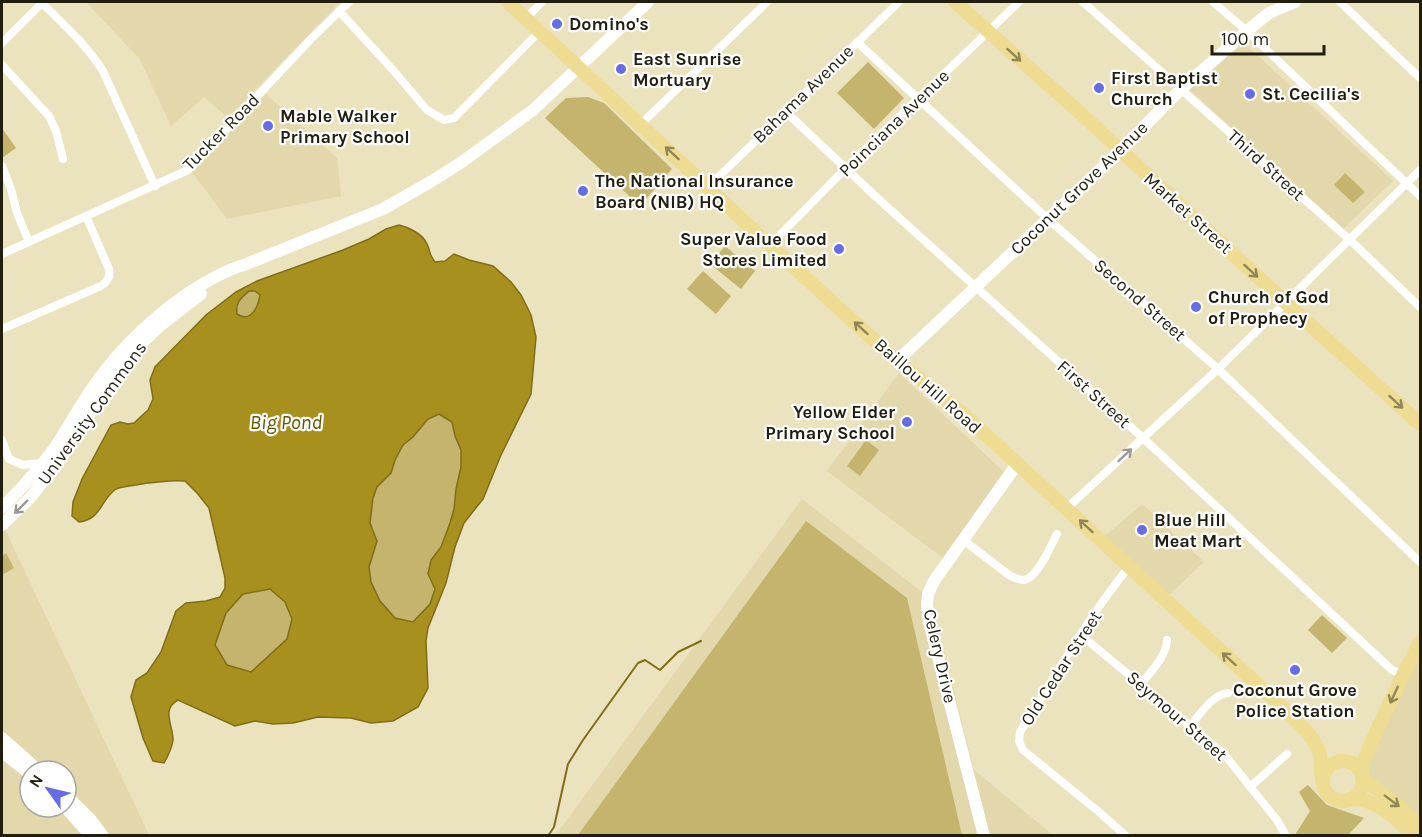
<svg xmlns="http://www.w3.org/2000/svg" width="1422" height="837" font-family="Karla,sans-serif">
<rect width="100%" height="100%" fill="#ebe2be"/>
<g fill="#e2d8ac" fill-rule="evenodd">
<path d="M86,2H340L228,118L204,97L171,126L139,58Z"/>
<path d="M1242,41L1393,181L1343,229L1189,89Z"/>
<path d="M266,94L337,158L341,196L227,219L192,172Z"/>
<path d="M899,373L1005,473L943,558L827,471Z"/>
<path d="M802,499L931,599L974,770L1053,835L555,836Z"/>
<path d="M1142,504L1204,562L1168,596L1104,537Z"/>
<path d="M2,523L149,835H2ZM30,771H66V807H30Z"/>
<path d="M1420,637V819L1402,802L1352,769Z"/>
</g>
<g fill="#c4b46d">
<path d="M868,62L904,98L874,129L837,93Z"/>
<path d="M588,97L604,103L672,169L640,206L545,118L566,98Z"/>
<path d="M2,128L16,148L2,158Z"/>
<path d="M1345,173L1365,192L1353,203L1334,185Z"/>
<path d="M725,246L755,271L741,289L710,264Z"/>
<path d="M703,271L731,296L716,314L687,289Z"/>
<path d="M249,291H255L260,295C258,307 251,322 237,314C235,303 241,298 249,291Z"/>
<path d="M439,414L452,422L455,436L461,450V467L456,489L454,509L450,523L441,547L431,560L428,574L435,589L430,604L413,622L395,618L380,601L371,582L369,567L377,541L370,523L373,498L377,487L391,473L395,460L403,445L413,437L428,419Z"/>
<path d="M866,440L879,450L860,476L847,466Z"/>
<path d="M806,521L907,598L962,835H578Z"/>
<path d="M6,553L14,568L2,575V556Z"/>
<path d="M270,589L285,602L292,619L288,639L251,672L227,665L215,645L226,613L243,594Z"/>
<path d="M1322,615L1347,638L1332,653L1308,630Z"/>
<path d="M1308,785L1327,805L1364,818L1348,835H1295L1310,811L1299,792Z"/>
</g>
<path fill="#a7901d" stroke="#7f6e19" stroke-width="1.5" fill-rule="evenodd" d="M399,225C408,227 423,234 427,244C431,252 428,253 435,262L445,261L454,254L469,260L493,266L511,282L521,295L531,315L536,337L531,394L501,455L483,499L464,523L455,547L446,583L428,628L426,641L428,688L418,707L393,721L371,723L351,718L318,717L293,723L273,724L255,721L235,726L178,700C161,709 173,725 173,740C172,749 168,756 164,763L153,761L143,738L131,697L136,680L147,673L161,652L176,611L186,603L206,601L220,597L225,588V578L209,508L197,493L185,481C165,480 148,483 129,486C124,487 120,487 116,489C100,500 102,519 79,522L72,516L73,502L82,479L111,425L120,422L128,424L134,423L148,410L153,399L150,380L155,367L206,315L236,292L257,281L343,250L369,239L386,229ZM249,291H255L260,295C258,307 251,323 237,314C235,303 241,298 249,291ZM439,414L452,422L455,436L461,450V467L456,489L454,509L450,523L441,547L431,560L428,574L435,589L430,604L413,622L395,618L380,601L371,582L369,567L377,541L370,523L373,498L377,487L391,473L395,460L403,445L413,437L428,419ZM270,589L285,602L292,619L287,639L251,672L227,665L215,645L226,613L243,594Z"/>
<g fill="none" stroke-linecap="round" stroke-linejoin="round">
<path stroke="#7f6e19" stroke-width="2" d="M548,836L554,827L568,764L583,740L638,663L645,660L660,670L678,652L701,641"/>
<g stroke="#fff" stroke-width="8">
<path d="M41,2C63,24 86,44 103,71L155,186"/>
<path d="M1083,2L1350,240L1420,307"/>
<path d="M1213,2L1247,31L1420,196"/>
<path d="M1340,2L1420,78"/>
<path d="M339,11L393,70L427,110L444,120L454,118L540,31"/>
<path d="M526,18L542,2"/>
<path d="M857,42L1048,219L1218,369L1420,562"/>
<path d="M2,43L42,3"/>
<path d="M2,65L49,116L56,131L63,159"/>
<path d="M785,111L874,195L1143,438L1392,670L1397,672L1405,671"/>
<path d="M641,124L767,2"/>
<path d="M2,166L11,189L17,213L29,242"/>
<path d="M708,187L899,2"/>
<path d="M770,245L846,168L1019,2"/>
<path d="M2,254L188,170L310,40L349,2"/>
<path d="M2,329L101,286C107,282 111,277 109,269L86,216"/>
<path d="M2,440L9,459L23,465L41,463"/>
<path d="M1067,508L1218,369L1420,170"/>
<path d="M963,540L1009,575C1013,577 1018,580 1023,580C1037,580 1051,545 1057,534"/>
<path d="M1081,635L1224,754L1277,820L1286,836"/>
<path d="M1141,684C1151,671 1166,657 1167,640"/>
<path d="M1191,725C1201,713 1212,695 1228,693"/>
<path d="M1250,787L1287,754"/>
<path d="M1126,836L1099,812L1023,750L1019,741L1020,732C1055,677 1087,618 1129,567"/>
</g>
<g stroke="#fff" stroke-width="12">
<path d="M897,361L1120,151L1181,89L1253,26L1269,13L1295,2"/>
<path d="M2,508C21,489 40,468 56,446C71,423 84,398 101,376C125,344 154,317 187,294C205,282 223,271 244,265L383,209L432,181L462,162L533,110L648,2"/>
<path d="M2,525L30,498L64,454L109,383L144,341L161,325L201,294"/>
<path d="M2,738L39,771"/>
<path d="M2,752L30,774"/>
<path d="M66,795L91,820L103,836"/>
<path d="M65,807L91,836"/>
<path d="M984,836L929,622L927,604L928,594L934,581L1017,464"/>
</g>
<g stroke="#eddc91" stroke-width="14">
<path d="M508,2L775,250L897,361L961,412L1281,706C1295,720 1315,735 1320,755C1322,765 1320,774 1323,784"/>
<path d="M955,2L1077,110L1286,303L1420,424"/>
<circle cx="1343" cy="781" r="20"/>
<path d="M1362,775L1363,763L1371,743L1405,671L1420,643"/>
<path d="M1362,778L1399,806L1420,826"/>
<path d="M1350,799C1376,797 1396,819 1413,836"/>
</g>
</g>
<defs><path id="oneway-shaft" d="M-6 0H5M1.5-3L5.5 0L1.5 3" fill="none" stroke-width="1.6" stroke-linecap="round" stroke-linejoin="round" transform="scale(1.5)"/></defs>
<g stroke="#918657">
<use href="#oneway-shaft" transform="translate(1014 55) rotate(42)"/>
<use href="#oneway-shaft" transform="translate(672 153) rotate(-137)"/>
<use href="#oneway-shaft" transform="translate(1251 271) rotate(42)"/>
<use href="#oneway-shaft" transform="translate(861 328) rotate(-138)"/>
<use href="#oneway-shaft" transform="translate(1396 402) rotate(42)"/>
<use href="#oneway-shaft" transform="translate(1086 526) rotate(-137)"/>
<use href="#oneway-shaft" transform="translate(1229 659) rotate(-138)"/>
<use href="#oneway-shaft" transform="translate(1394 695) rotate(115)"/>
<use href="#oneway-shaft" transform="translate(1392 801) rotate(37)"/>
</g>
<g stroke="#9b9a93">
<use href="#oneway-shaft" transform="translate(1125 455) rotate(-43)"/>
<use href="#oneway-shaft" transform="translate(21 507) rotate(135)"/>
</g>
<g fill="#656ce5" stroke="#fff" stroke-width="2">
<circle cx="557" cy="24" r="6"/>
<circle cx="621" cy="69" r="6"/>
<circle cx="1099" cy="88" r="6"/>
<circle cx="1250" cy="94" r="6"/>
<circle cx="268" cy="126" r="6"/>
<circle cx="583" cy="191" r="6"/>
<circle cx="839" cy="249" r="6"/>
<circle cx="1196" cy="307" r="6"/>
<circle cx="907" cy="422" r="6"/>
<circle cx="1142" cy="530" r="6"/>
<circle cx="1295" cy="670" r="6"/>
</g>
<g text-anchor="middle" stroke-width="4.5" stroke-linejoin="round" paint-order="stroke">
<g font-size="18" font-weight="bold" fill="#211e10" stroke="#fff" text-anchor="start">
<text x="569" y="30">Domino's</text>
<text x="633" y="65">East Sunrise<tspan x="633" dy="21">Mortuary</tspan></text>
<text x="1111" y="84">First Baptist<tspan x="1111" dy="21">Church</tspan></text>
<text x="1262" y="100">St. Cecilia's</text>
<text x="280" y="122">Mable Walker<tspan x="280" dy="21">Primary School</tspan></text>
<text x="595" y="187">The National Insurance<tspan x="595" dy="21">Board (NIB) HQ</tspan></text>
<text x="827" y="245" text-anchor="end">Super Value Food<tspan x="827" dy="21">Stores Limited</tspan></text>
<text x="1208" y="303">Church of God<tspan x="1208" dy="21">of Prophecy</tspan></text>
<text x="895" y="418" text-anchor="end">Yellow Elder<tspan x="895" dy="21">Primary School</tspan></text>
<text x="1154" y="526">Blue Hill<tspan x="1154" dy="21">Meat Mart</tspan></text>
<text x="1295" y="696" text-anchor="middle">Coconut Grove<tspan x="1295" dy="21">Police Station</tspan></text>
</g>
<g font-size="18" fill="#211e10" stroke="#fff">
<text transform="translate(803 94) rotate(-44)" y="6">Bahama Avenue</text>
<text transform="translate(894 123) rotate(-44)" y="6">Poinciana Avenue</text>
<text transform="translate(221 132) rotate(-45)" y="6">Tucker Road</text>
<text transform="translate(1266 165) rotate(42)" y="6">Third Street</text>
<text transform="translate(1079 188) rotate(-44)" y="6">Coconut Grove Avenue</text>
<text transform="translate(1188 213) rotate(42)" y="6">Market Street</text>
<text transform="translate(1140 300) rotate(41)" y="6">Second Street</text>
<text transform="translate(928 386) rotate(41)" y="6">Baillou Hill Road</text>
<text transform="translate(1094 394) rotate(42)" y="6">First Street</text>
<text transform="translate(92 413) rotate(-54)" y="6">University Commons</text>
<text transform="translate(940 656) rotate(77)" y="6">Celery Drive</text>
<text transform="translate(1061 668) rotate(-57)" y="6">Old Cedar Street</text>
<text transform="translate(1177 716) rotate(41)" y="6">Seymour Street</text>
</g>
<g font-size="20" font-style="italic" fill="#665600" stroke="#fff">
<text x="286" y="429">Big Pond</text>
</g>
</g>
<rect width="1422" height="837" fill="none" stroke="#211e10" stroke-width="6"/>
<g transform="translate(48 789) rotate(304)"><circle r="28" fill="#ffffff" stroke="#a6a59f" stroke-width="1.5"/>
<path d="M0-4.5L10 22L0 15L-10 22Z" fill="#656ce5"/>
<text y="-9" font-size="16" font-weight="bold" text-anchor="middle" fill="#211e10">N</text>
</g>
<path d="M1212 45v9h112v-9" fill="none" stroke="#211e10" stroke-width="3"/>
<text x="1221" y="45" font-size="18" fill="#211e10" stroke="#ffffff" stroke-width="4.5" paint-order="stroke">100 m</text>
</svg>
